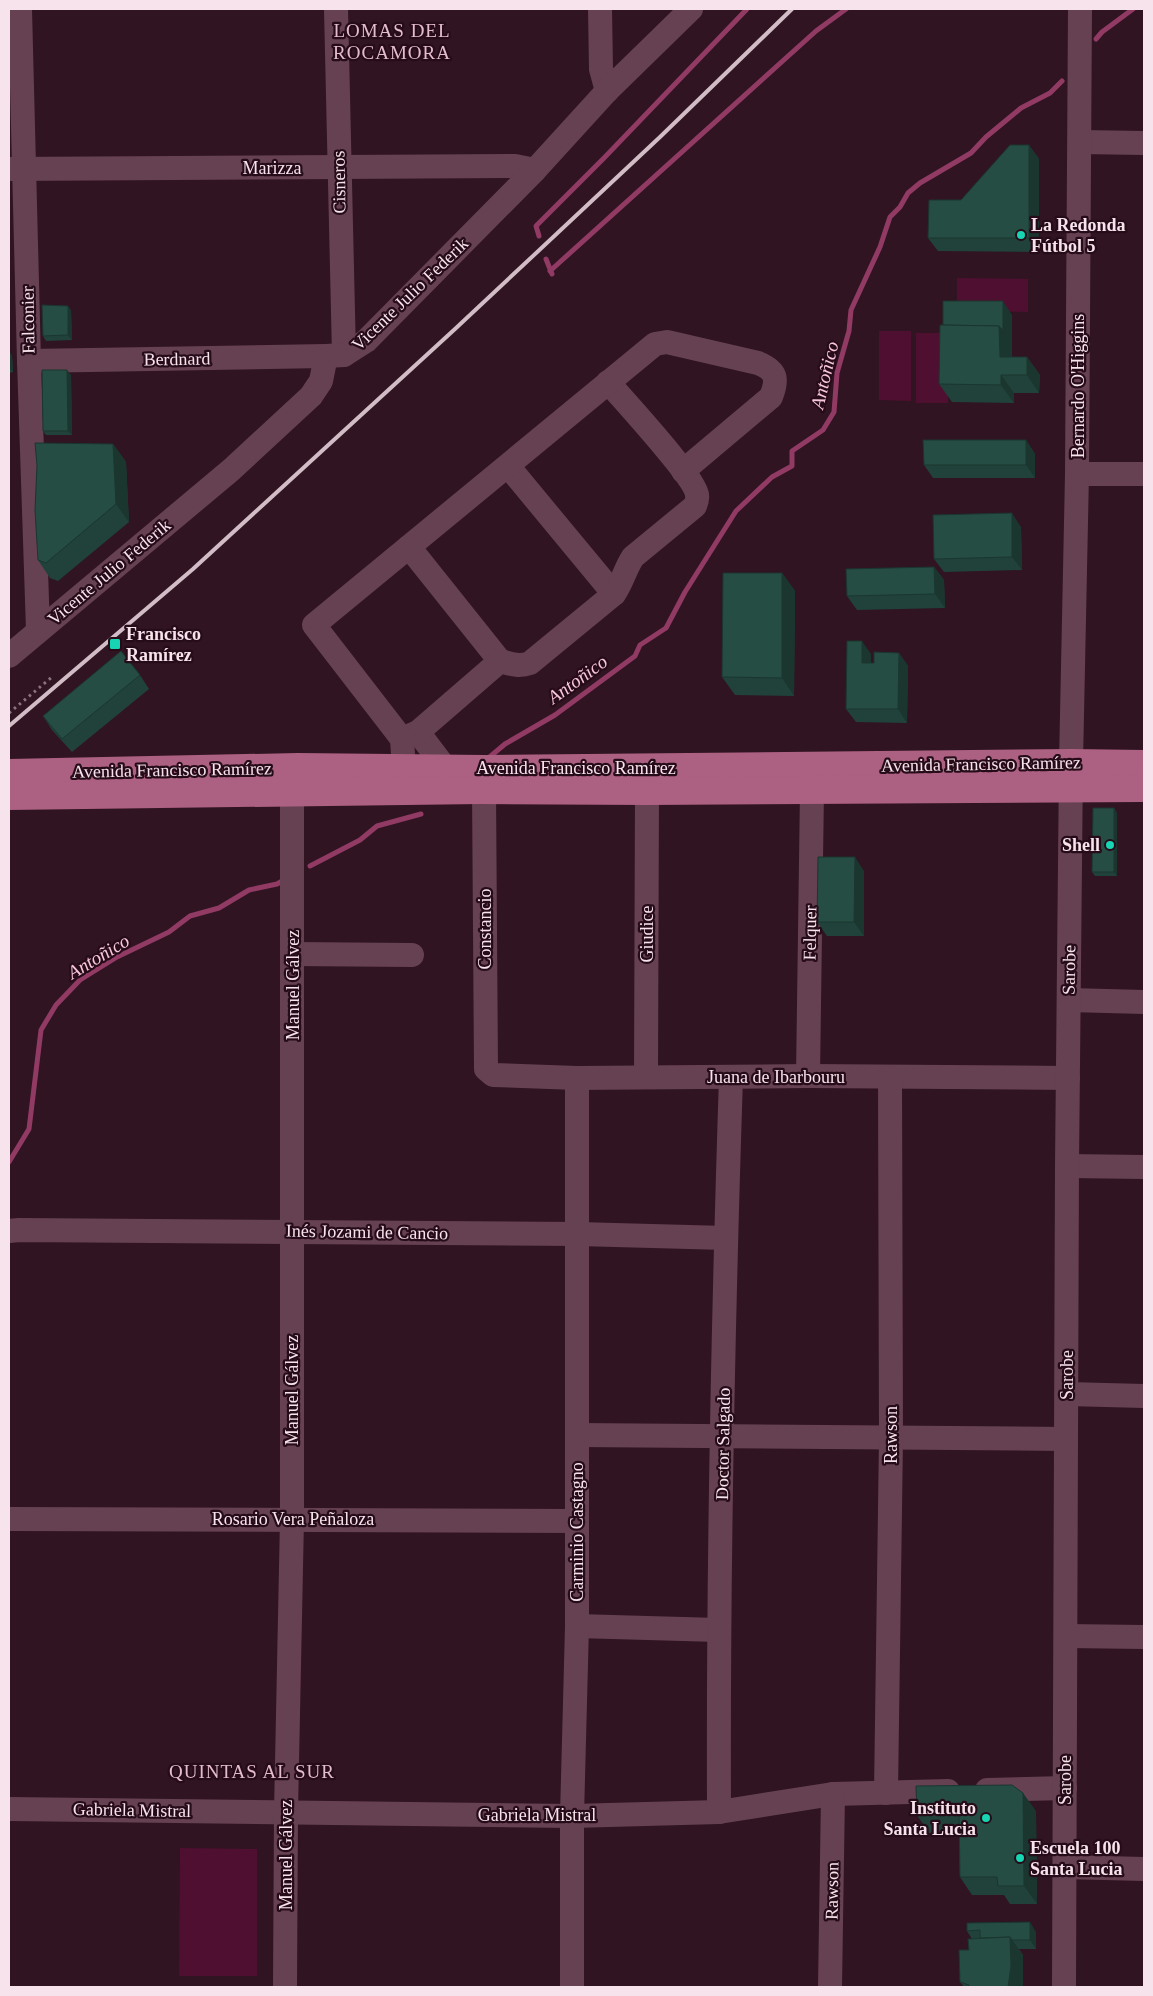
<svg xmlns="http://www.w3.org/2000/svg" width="1153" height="1996" font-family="Georgia,serif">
<rect width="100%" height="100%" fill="#301421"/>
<g fill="#4f0f31">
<path d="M957,278L1028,279V312L957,311Z"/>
<path d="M879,331H911V401L879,400Z"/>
<rect x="916" y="333" width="32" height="70"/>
<path d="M180,1848L257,1849V1976H179Z"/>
</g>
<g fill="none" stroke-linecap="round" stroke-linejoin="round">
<g stroke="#913a64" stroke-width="5">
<path d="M1096,39L1102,32L1133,9"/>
<path d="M539,236L536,226L604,158L747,9"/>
<path d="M546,259L552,274"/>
<path d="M550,271L816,31L846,9"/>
<path d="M486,760L505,744L555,715L635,656L640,645L666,628L685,592L736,511L772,477L792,466V451L823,430L834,412L837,373L849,331L851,310L880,247L890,217L900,207L908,193L920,183L971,153L986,137L1021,108L1050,93L1062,81"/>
<path d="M310,866L360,840L377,826L421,814"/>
<path d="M9,1162L29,1129L41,1030L56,1005L80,980L117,957L169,932L190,916L219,908L249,890L277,884L284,880"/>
</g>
<path stroke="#8b737e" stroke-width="3" stroke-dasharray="2.5 4" stroke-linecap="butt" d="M9,713L52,677"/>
<g stroke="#664151" stroke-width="24">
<path d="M20,9L29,361L38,630"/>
<path d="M336,9L344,355"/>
<path d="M600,9L601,69L607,91"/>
<path d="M1080,142L1144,143"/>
<path d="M9,169L515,166L535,170"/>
<path d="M29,361L326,356"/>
<path d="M508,466L614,594"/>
<path d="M1077,474H1144"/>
<path d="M409,547L500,661"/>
<path d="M9,656L231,470L311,396L321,381L326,356L344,355L366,341L535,170L607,91L691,9"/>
<path d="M418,732L446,769"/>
<path d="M402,739L418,732L500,661C511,664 519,667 530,663L614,594C622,583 625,569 633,557L695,506C696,503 698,499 697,495C695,477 624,401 608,382"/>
<path d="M404,769L402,739L314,625L655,344L667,342L758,363C777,371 778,379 771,397L683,471"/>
<path d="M484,790L486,1069L493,1075L577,1078L808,1076L1068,1078"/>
<path d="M293,954L412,955"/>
<path d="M1069,1000L1144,1002"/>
<path d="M808,1076L812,790"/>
<path d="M646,1077L647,791"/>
<path d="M1067,1166L1144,1167"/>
<path d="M9,1231L19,1230L578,1234L726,1238"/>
<path d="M1067,1394L1144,1396"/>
<path d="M577,1435L1066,1439"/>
<path d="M9,1519L577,1521"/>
<path d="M577,1626L718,1630"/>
<path d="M1066,1636L1144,1637"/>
<path d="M987,1790L1065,1788"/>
<path d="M886,1793L891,1438L890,1077"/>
<path d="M9,1809L572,1816L719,1812L833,1794L948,1791"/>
<path d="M719,1812C718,1567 723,1322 731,1077"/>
<path d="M1065,1867L1144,1869"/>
<path d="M285,1987L286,1812L292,1519V792"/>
<path d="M572,1987V1816L577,1626V1078"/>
<path d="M830,1987L833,1794"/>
<path d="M1064,1987L1067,1166L1071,763L1077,474L1080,9"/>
</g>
<g stroke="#ac6082" stroke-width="28">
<path d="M9,773L298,767L485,769L1071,763L1144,764"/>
<path d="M9,796L481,790L647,791L1144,788"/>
</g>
<path stroke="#d2bcc5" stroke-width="4" d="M9,726L193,569L455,329L660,137L792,9"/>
</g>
<g fill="#20423a">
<path d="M1029,145L1039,159V252L938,251L928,238L961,200Z"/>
<path d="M71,310L72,340L46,341L43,336Z"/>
<path d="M1012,315V357H1027L1040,375L1039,393H1014V403L952,402L939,384L943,325Z"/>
<path d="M9,351L12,356L13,372L9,373Z"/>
<path d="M71,375L72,435H46L43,431Z"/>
<path d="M1026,440L1035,454V478H933L924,465Z"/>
<path d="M113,444L126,462L129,522L58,581L50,578L38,560Z"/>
<path d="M1021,527L1022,570L944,572L934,559Z"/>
<path d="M934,567L944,580L945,608L857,610L847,596Z"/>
<path d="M782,573L795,591L794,696L735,695L722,677Z"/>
<path d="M899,653L908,666L907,723L856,722L846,709L871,654V663H874Z"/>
<path d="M140,675L149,689L72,752L52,730L43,716Z"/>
<path d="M1114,808L1117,813V876H1095L1092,872Z"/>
<path d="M864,871V936H827L817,922Z"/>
<path d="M1036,1811L1037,1904H1010L1004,1895H972L960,1877L959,1833H929L917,1815Z"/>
<path d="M967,1923L1036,1932V1949H1019L1023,1955V1987H964L960,1982L972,1939L967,1931Z"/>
</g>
<g fill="#1a362f">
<path d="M1029,145L1039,159V252L1029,238Z"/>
<path d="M1003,301L1012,315V375L1000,357L999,326Z"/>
<path d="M68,306L71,310L72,340L68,335Z"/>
<path d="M9,351L12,356L13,372L9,367Z"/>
<path d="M1027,357L1040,375L1039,393L1027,375Z"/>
<path d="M67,370L71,375L72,435L68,431Z"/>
<path d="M1001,375L1014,393V403L1001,385Z"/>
<path d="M1026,440L1035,454V478L1026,465Z"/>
<path d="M113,444L126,462L129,522L116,504Z"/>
<path d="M1012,513L1021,527L1022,570L1012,557Z"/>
<path d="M934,567L944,580L945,608L935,594Z"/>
<path d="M782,573L795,591L794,696L782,678Z"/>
<path d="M862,641L871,654V677L862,663Z"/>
<path d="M899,653L908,666L907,723L898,709Z"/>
<path d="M1114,808L1117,813V876L1114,872Z"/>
<path d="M855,857L864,871V936L854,922Z"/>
<path d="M1023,1793L1036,1811L1037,1904L1024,1886Z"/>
<path d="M1030,1922L1036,1932V1949L1030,1940Z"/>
<path d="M1010,1937L1023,1955V1987H1008Z"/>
</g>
<g fill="#254d43" stroke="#1a362f">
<path d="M1010,145H1029V238H928L929,200H961Z"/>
<path d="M943,301H1003V330L999,326L943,325Z"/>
<path d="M42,305L68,306V335L43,336Z"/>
<path d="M940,325L999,326L1000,357H1027V375H1001V385L939,384Z"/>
<path d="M42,370H67L68,431H43Z"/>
<path d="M923,440H1026V465H924Z"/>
<path d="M35,443L113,444L116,504L46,563L38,560L35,510L37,465Z"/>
<path d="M1012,513V557L934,559L933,515Z"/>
<path d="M934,567L935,594L847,596L846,569Z"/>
<path d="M723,573H782V678L722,677Z"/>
<path d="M847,641H862V663H874V652L899,653L898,709H846Z"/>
<path d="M121,651L140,675L62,739L43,716Z"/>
<path d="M1093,808H1114V872H1092Z"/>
<path d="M818,857H855L854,922H817Z"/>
<path d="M1012,1785L1023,1793L1024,1886H998L997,1877H960L959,1814L917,1815L916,1786Z"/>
<path d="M1030,1922V1940H1012L1010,1937L980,1938V1930L967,1931V1923Z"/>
<path d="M1010,1937L1011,1966L1008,1987H969V1985L960,1982L959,1950H969L968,1939Z"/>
</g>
<g fill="#17d5b2" stroke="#260b18" stroke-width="2">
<circle cx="1021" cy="235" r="5"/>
<rect x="109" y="638" width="12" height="12" rx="2.5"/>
<circle cx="1110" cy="845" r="5"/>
<circle cx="986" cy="1818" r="5"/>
<circle cx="1020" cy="1858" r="5"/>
</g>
<g text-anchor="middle" stroke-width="4.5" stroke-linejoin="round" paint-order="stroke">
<g font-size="18" fill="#f7e3eb" stroke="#260b18">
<text x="272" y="174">Marizza</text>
<text transform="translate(339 182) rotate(-91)" y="6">Cisneros</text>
<text transform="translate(410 294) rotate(-44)" y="6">Vicente Julio Federik</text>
<text transform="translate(28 320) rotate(-91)" y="6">Falconier</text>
<text transform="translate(177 359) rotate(-1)" y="6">Berdnard</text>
<text transform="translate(1078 386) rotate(-90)" y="6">Bernardo O'Higgins</text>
<text transform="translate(109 572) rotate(-40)" y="6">Vicente Julio Federik</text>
<text transform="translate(981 764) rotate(-1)" y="6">Avenida Francisco Ramírez</text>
<text x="576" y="774">Avenida Francisco Ramírez</text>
<text transform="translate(172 770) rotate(-1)" y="6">Avenida Francisco Ramírez</text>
<text transform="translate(485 929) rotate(-90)" y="6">Constancio</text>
<text transform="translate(810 933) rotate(-89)" y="6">Felquer</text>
<text transform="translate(647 934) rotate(-90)" y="6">Giudice</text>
<text transform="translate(1069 970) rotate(-89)" y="6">Sarobe</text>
<text transform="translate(293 985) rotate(-90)" y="6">Manuel Gálvez</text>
<text x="776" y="1083">Juana de Ibarbouru</text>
<text transform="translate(367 1232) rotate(1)" y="6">Inés Jozami de Cancio</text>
<text transform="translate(1067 1375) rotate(-90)" y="6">Sarobe</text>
<text transform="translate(292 1390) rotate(-90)" y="6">Manuel Gálvez</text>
<text transform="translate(891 1435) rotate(-90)" y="6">Rawson</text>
<text transform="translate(723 1444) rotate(-89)" y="6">Doctor Salgado</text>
<text x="293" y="1525">Rosario Vera Peñaloza</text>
<text transform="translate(577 1532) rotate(-90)" y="6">Carminio Castagno</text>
<text transform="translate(1065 1780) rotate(-90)" y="6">Sarobe</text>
<text transform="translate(132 1810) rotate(1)" y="6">Gabriela Mistral</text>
<text x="537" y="1821">Gabriela Mistral</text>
<text transform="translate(286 1855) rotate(-90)" y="6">Manuel Gálvez</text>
<text transform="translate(832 1891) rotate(-89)" y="6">Rawson</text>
</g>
<g font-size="18" font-weight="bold" fill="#f7e3eb" stroke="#260b18" text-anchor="start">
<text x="1031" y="231">La Redonda<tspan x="1031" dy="21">Fútbol 5</tspan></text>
<text x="126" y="640">Francisco<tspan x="126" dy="21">Ramírez</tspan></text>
<text x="1100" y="851" text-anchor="end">Shell</text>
<text x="976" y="1814" text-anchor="end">Instituto<tspan x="976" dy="21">Santa Lucia</tspan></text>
<text x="1030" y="1854">Escuela 100<tspan x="1030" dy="21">Santa Lucia</tspan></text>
</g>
<g font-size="19" letter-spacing="1" fill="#e4bdcc" stroke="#260b18">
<text x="392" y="37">LOMAS DEL<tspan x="392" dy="22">ROCAMORA</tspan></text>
<text x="252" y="1778">QUINTAS AL SUR</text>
</g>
<g font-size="19" font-style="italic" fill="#f9c7db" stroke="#260b18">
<text transform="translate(824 375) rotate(-77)" y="7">Antoñico</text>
<text transform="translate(577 679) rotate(-36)" y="7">Antoñico</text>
<text transform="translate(98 956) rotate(-31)" y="7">Antoñico</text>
</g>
</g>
<rect width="1153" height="1996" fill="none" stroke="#f7e3eb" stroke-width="20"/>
</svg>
